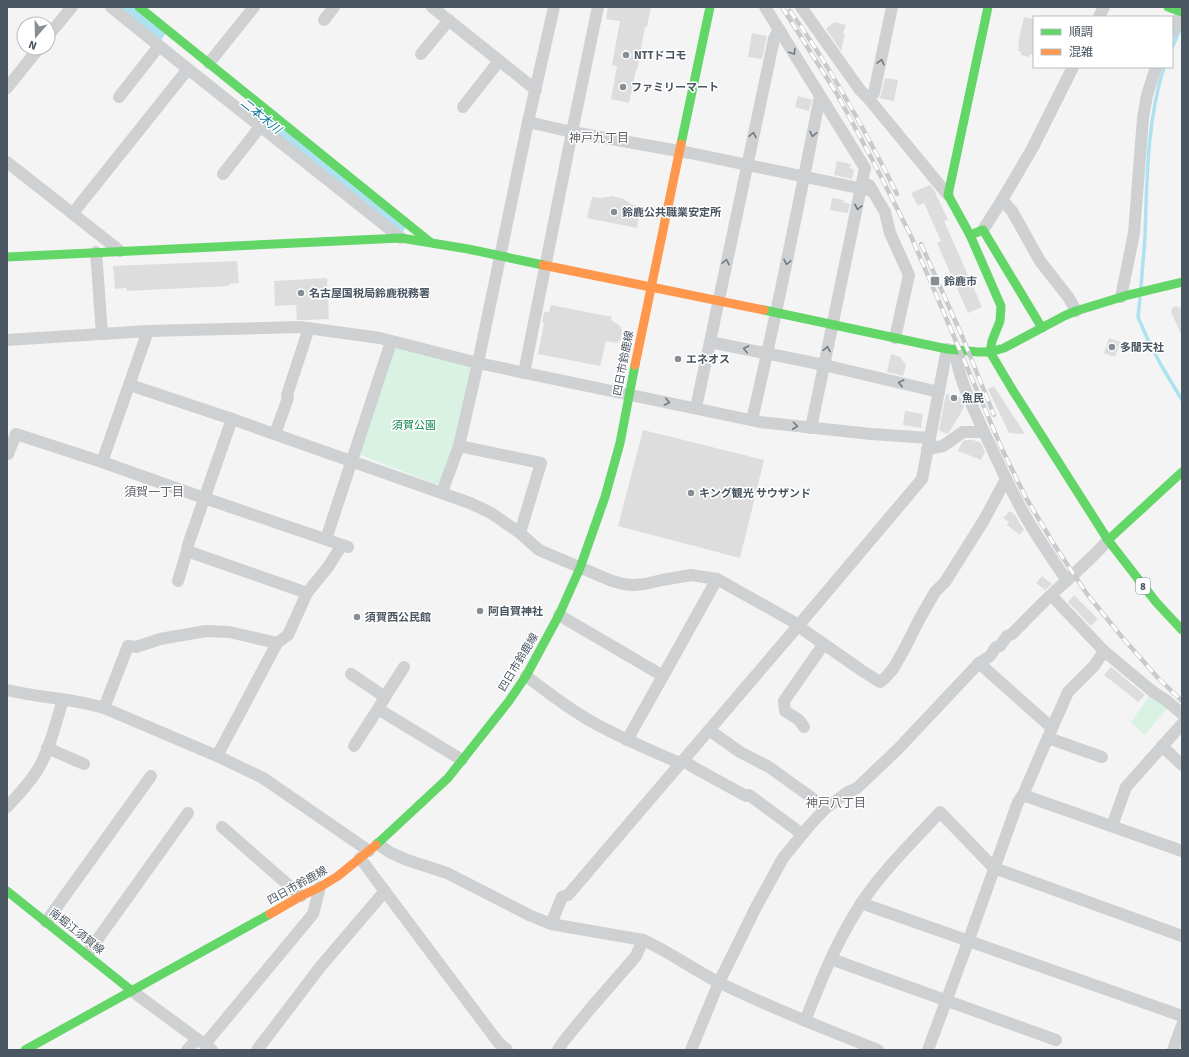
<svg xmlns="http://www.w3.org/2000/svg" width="1189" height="1057" font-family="Signika,'Noto Sans JP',sans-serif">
<rect width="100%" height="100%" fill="#f4f4f4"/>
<g fill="#d9f2e3">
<path d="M399,347L468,365L473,371L457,433L441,483L435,484L358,454L394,350Z"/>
<path d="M1151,694L1169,706L1145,735L1131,722Z"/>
</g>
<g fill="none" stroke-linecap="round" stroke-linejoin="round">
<g stroke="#aee2f0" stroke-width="3.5">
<path d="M1172,48L1181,27"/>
<path d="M1141,288C1142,271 1144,253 1145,236C1147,179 1147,121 1164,67"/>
<path d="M1140,298L1138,317L1148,340L1161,365L1182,400"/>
</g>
<g stroke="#aee2f0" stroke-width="21">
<path d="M126,7L155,31"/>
<path d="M276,128L395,225"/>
</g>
</g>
<g fill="#ddddde">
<path d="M608,7H651L647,27H645L637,70H636L629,103L611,99L617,66L612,65L620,21L606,19Z"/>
<path d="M1024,17L1034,19V55L1030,54L1029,57L1021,55V52L1018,51L1019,45L1018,43Z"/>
<path d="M834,22L846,25L843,34H845L841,51L826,29Z"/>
<path d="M752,33L767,36L762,59L748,57Z"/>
<path d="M885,78L898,80L894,101L879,98L881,95Z"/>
<path d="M798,96L812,100L809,111L795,107Z"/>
<path d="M837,161L851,164L850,168L854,170L852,179L834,175Z"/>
<path d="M930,185L934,190L948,220L944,221L982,307L968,313L937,243L941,241L924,203L918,206L911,193Z"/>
<path d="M612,196L623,199L633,205L641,206L637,228L587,218L592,197L601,198Z"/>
<path d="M832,198L844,200L843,202L850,204L848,213L830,210Z"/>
<path d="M237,261L239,283L229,284V286L127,291L126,288L115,289L113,266Z"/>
<path d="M327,278L329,319L308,320H297L296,305L275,306L274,281Z"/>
<path d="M551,305L612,317L611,320L620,326L622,330L621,339L618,343L606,341L600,366L538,354L544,323H542L544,312H549Z"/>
<path d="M1177,306L1178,308L1182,306V336L1171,312L1172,308Z"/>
<path d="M1109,338L1121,342L1115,357L1104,353Z"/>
<path d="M891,354L900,357L906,365L903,376L887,372Z"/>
<path d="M994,386L1025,434L1009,433L988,389Z"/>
<path d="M946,394L960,397L964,406L962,411L948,434L942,432L939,430Z"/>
<path d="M905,411L923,414L921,428L903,425Z"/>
<path d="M643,430L764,460L740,558L618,526Z"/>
<path d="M965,440H973L981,443L985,452L981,460L958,451L962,442Z"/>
<path d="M1010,511L1016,516L1020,524L1024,529L1020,535L1007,525L1009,522L1003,518Z"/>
<path d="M1042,576L1052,584L1045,590L1036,583Z"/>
<path d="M1074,595L1098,619L1091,626L1068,602Z"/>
<path d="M1111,667L1145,695L1138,702L1117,685L1104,675Z"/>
</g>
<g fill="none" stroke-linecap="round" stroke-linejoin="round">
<g stroke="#ced0d2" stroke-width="12">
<path d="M111,7L188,69L401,238"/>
<path d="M432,7L536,90"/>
<path d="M765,7L865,168L811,428"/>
<path d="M801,7L860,90L868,98L948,195"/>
<path d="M1099,17L1104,7"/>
<path d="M324,20L334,7"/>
<path d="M1172,32L1182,12"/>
<path d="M48,36L72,7"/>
<path d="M421,54L449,20"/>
<path d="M209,63L254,7"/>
<path d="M7,88L39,48"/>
<path d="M119,97L159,46"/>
<path d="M868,98L874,93L892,7"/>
<path d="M463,107L499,61"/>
<path d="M528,122L572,132L690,153L873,191"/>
<path d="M7,162L120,251"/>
<path d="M223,174L260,127"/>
<path d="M869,185L885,212L890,233L909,275L895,338"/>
<path d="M1002,200L1012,211L1040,261L1069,298L1076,311"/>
<path d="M73,213L188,69"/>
<path d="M983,230L1002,200L1032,149L1073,67"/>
<path d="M96,252L102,334"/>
<path d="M1121,297L1134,233L1143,118L1147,95L1156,67"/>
<path d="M7,340L148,331L300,327L380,338L478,363L760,422L871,434L930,438"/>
<path d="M710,342L824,365L939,392"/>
<path d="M955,350C958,378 972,405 983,430C996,457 1008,485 1023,512C1036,536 1052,558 1067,581"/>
<path d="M524,373L572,132L598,7"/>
<path d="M130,385L232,419L470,503L491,513L520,533L539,550L612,581L623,584L633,585L645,584L662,580L691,575L717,579L799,625"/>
<path d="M696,408L774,39L779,29"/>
<path d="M232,419L188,545L187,551L307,593"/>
<path d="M752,420C777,312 799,204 820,96"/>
<path d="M275,434L288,398L287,395L309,328"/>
<path d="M459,446L541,463L520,533"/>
<path d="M927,449L943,446L963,432H984"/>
<path d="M7,453L8,454L16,434L102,462L204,498L348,547"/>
<path d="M102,462L148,331"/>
<path d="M442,492L459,446L478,363L528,122L554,7"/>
<path d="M326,539L391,342"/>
<path d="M178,581L187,551"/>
<path d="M1051,595L1104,651L1152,691L1167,701L1182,714"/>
<path d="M559,615L663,676L627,740"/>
<path d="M798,626L861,670L880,682L885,678L893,669L906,646L920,618L935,592L945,582L984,520L1006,479"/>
<path d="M351,674L385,697L378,709L462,760"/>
<path d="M526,676C549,693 571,711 596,724C623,739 652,751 680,763"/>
<path d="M663,676L717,579"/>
<path d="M7,690C39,698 72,698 104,708L217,756L263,778L369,851"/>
<path d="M385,697L404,667"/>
<path d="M104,708L128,646L136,647L160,639L206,631L229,632L277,643"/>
<path d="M804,727L799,720L785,711L784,701L823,645"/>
<path d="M1052,728L1068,692L1094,666L1104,651"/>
<path d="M709,730L740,752L769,767L826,808"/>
<path d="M1048,738L1102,757"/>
<path d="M354,746L378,709"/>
<path d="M1162,746L1182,765"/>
<path d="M47,748L84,764"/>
<path d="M217,756L275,647L277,643L288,635L307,593L328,567L342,545"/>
<path d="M683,760L693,767L746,796L749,795L802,834"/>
<path d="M1023,795L1182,851"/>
<path d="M7,807C18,795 30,783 38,769C50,750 56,721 63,700"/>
<path d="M1112,826L1126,787L1182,724"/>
<path d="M222,827L301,896"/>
<path d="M378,844L391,853L407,860L447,873L529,915L551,924L643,940C670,952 694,970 720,983C771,1008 825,1029 878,1050"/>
<path d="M360,858L498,1042L507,1050"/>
<path d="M861,903L1182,1016"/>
<path d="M46,922L151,776"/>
<path d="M551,924L562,897L568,895L798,626L922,479L947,349"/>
<path d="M87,954L188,813"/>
<path d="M831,959L1056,1040"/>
<path d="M132,991L212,1050"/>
<path d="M805,1021C820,983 835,945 857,910C878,875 912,843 940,812L994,868L1182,936"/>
<path d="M205,1044L313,914L320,887"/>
<path d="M187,1050L197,1039"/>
<path d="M257,1050L321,966L385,891"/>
<path d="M558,1050L563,1042L590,1009L636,956L643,940"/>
<path d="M691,1050L719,982L737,946L755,909L783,858L810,825L826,808L848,792L857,788L898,749L979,663L990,656L996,647L1000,646L1007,636L1012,634C1025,621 1037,608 1051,595C1070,577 1091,560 1108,540"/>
<path d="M928,1050L968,942L1018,802L1023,795L1052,728L979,663"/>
<path d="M1173,1050L1182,1025"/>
</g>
<g stroke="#63d668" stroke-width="9">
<path d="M139,7L430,242"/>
<path d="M1168,7L1182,12"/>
<path d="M681,144L710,7"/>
<path d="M970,235L948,195L988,7"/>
<path d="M7,257L401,238L468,249L543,265"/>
<path d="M764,310L947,349L978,352H990L1004,348L1064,316L1076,311L1128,295L1182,282"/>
<path d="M1042,328L983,230L970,235L1001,306L1000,321L992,341L990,352L1012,389L1108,540"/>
<path d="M1182,472L1108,540L1156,602L1182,630"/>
<path d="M376,845L448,778L509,701L526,676L559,615L580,568L605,497L620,443L635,365"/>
<path d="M7,891L132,991"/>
<path d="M25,1050L270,914"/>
</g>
<g stroke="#ff974d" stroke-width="9">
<path d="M543,265L764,310"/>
<path d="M635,365L681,144"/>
<path d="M270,914L301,896L320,887L338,876L376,845"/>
</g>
<defs>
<g id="rail">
<path d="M782,7L837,94L874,163L911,236L1002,449L1026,498L1055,546L1087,594L1122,637L1158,678L1182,701"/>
<path d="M790,11C831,68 865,130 897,194"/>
<path d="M921,244L962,336L994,415"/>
</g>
</defs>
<use href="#rail" stroke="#c9cacc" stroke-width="4.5"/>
<use href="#rail" stroke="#fff" stroke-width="3" stroke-dasharray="9" stroke-linecap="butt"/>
</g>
<defs><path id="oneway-chevron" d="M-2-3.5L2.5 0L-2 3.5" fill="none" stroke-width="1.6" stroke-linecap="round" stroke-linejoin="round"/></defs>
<g stroke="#727b83">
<use href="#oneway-chevron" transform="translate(793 52) rotate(58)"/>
<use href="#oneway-chevron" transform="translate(881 62) rotate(-78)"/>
<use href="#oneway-chevron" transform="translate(813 134) rotate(101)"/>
<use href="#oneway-chevron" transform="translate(753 135) rotate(-78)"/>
<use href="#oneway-chevron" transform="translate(858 207) rotate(102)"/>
<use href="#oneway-chevron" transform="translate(726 262) rotate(-78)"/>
<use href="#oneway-chevron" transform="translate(787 262) rotate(102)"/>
<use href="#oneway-chevron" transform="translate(746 349) rotate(-169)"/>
<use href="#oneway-chevron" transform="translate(827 349) rotate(-79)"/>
<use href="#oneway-chevron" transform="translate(901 383) rotate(-167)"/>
<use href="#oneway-chevron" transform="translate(667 402) rotate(11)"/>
<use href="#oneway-chevron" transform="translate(795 426) rotate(7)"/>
</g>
<g fill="#868d94" stroke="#fff" stroke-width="1.5">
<circle cx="626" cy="55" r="4"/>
<circle cx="623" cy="87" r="4"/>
<circle cx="614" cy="212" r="4"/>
<rect x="930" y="276" width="10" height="10" rx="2"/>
<circle cx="301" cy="293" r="4"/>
<circle cx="1112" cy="347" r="4"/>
<circle cx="678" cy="359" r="4"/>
<circle cx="954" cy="398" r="4"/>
<circle cx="691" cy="493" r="4"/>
<circle cx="480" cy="611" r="4"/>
<circle cx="357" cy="617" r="4"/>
</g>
<g text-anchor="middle" stroke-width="3" stroke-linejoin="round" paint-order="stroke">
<rect fill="#fff" stroke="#808990" stroke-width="1" x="1136" y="578" width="14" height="16" rx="3"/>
<g font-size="10" font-weight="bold" fill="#4a5661">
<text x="1143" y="590">8</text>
</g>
<g font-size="11" font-weight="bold" fill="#4a5661" stroke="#fff" text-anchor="start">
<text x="634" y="59">NTTドコモ</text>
<text x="631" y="91">ファミリーマート</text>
<text x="622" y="216">鈴鹿公共職業安定所</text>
<text x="944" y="285">鈴鹿市</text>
<text x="309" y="297">名古屋国税局鈴鹿税務署</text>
<text x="1120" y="351">多聞天社</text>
<text x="686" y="363">エネオス</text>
<text x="962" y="402">魚民</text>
<text x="699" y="497">キング観光 サウザンド</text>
<text x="488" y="615">阿自賀神社</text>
<text x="365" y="621">須賀西公民館</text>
</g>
<g font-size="11" fill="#4a5661" stroke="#fff">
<text transform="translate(623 363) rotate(-79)" y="4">四日市鈴鹿線</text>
<text transform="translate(518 662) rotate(-59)" y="4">四日市鈴鹿線</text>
<text transform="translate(297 885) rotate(-29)" y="4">四日市鈴鹿線</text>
<text transform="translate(77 931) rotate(38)" y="4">南堀江須賀線</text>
</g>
<g font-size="11" fill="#17864f" stroke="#fff">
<text x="414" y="429">須賀公園</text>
</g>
<g font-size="12" font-style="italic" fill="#0c7c9b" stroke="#fff">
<text transform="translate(261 116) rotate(39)" y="4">二本木川</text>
</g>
<g font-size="12" fill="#5f6368" stroke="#fff">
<text x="599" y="142">神戸九丁目</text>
<text x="154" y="496">須賀一丁目</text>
<text x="836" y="807">神戸八丁目</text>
</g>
</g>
<rect width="1189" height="1057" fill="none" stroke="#4a5661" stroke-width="16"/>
<rect x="1033" y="16" width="140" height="52" fill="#ffffff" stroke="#b7bbc0"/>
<rect x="1041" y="29" width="20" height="6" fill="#63d668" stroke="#b7bbc0"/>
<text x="1069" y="36" font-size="12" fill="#4a5661">順調</text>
<rect x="1041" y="49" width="20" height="6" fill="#ff974d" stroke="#b7bbc0"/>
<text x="1069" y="56" font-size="12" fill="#4a5661">混雑</text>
<g transform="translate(36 36) rotate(200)"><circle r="19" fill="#ffffff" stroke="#b7bbc0"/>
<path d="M0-3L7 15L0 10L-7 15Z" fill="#868d94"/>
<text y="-6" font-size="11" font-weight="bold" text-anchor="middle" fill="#4a5661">N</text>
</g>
</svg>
